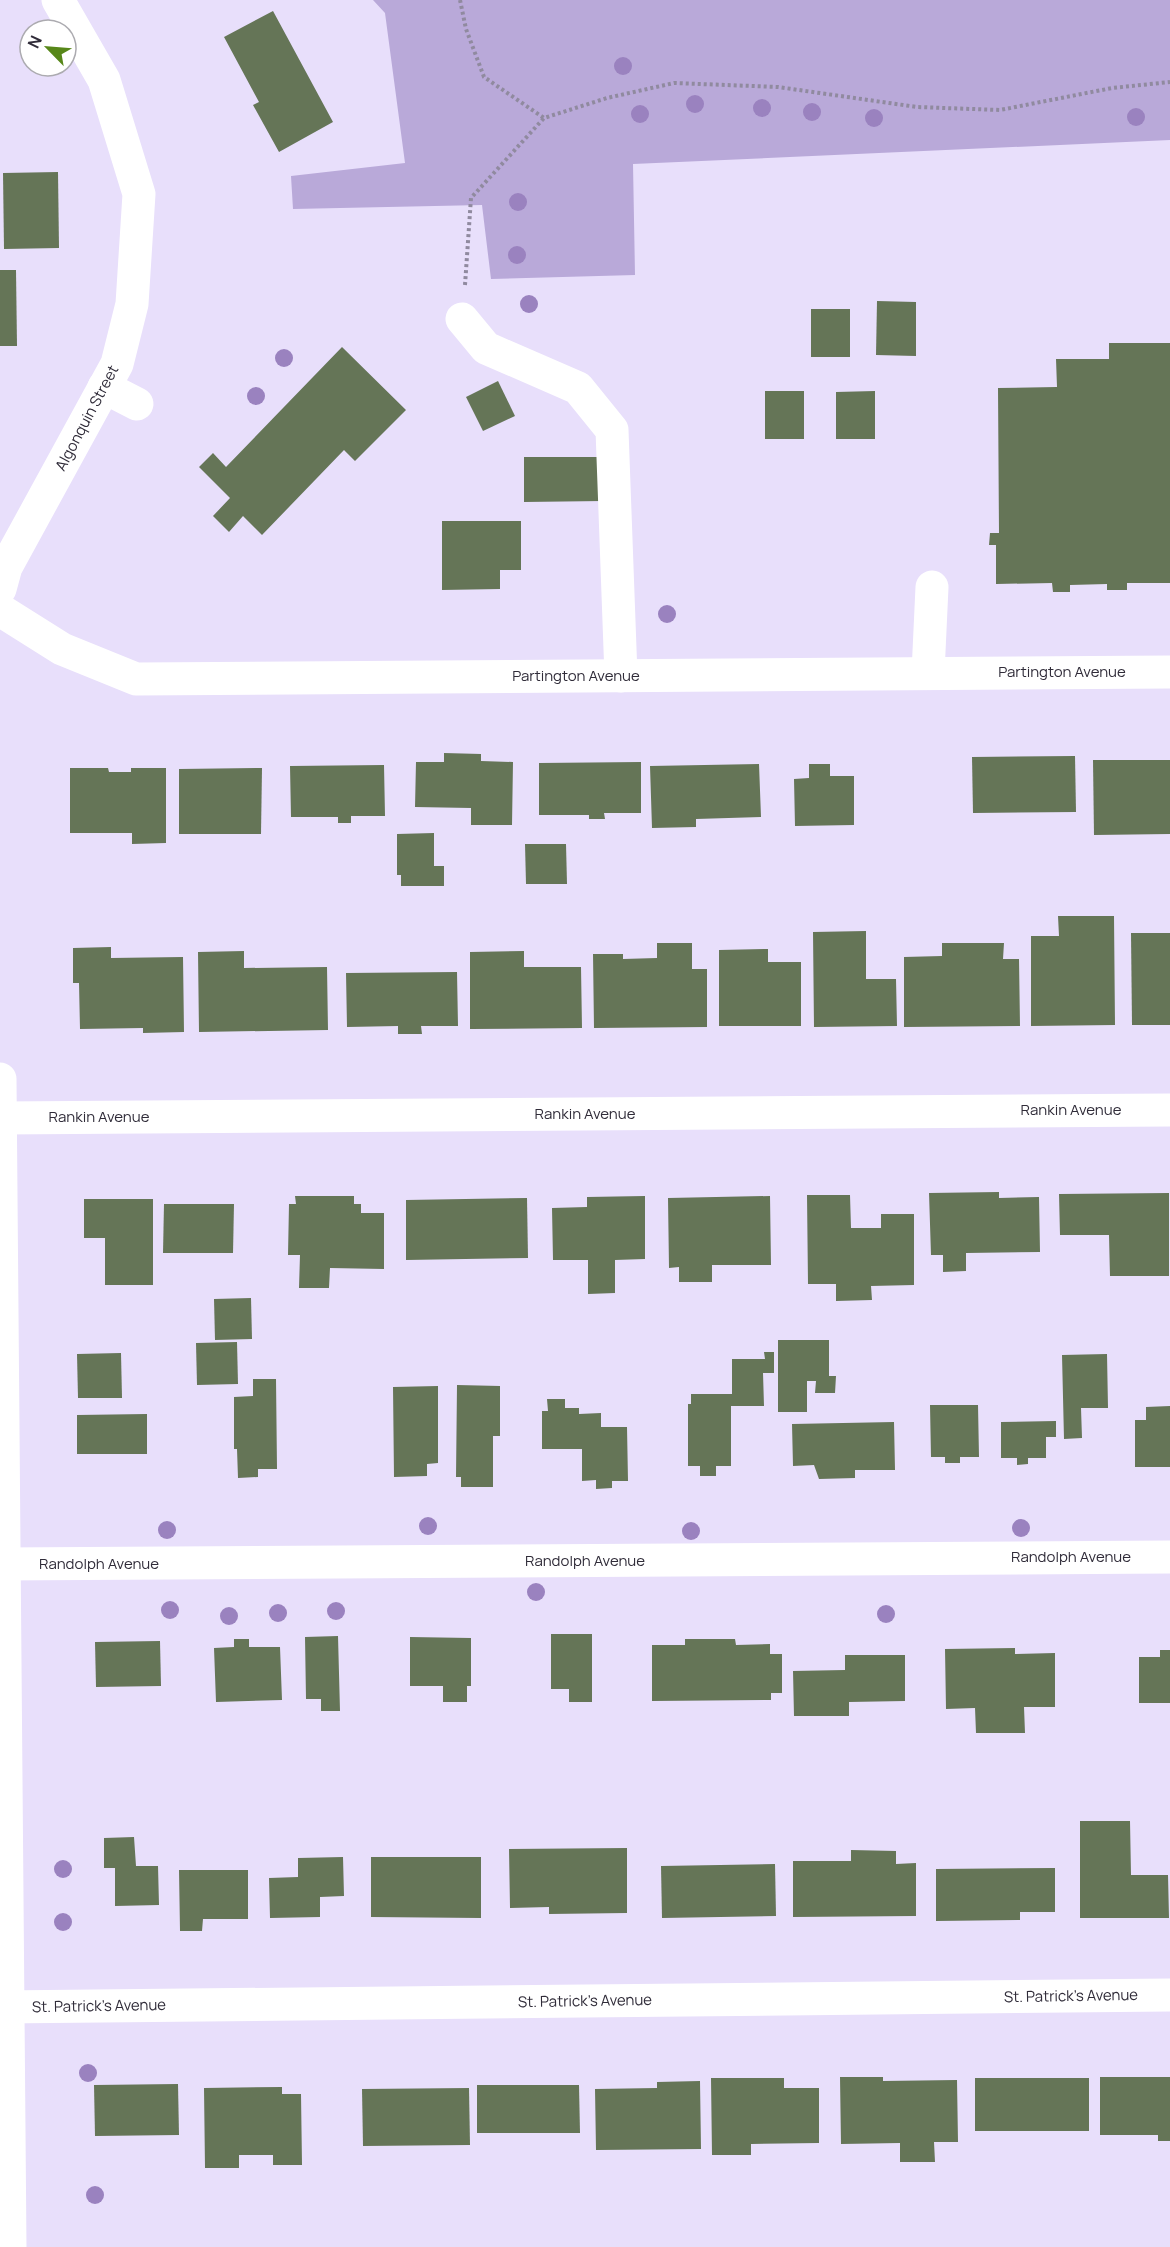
<svg xmlns="http://www.w3.org/2000/svg" width="1170" height="2247" font-family="Manrope,sans-serif">
<rect width="100%" height="100%" fill="#e8dffb"/>
<path fill="#b9a9d9" d="M373,0H1170V140L633,164L635,275L491,279L482,205L293,209L291,176L405,163L385,13Z"/>
<g fill="#657557">
<path d="M273,11L333,122L279,152L253,105L259,102L224,37Z"/>
<path d="M58,172L59,248L4,249L3,173Z"/>
<path d="M0,270H16L17,346H0Z"/>
<path d="M877,301L916,302V356L876,355Z"/>
<rect x="811" y="309" width="39" height="48"/>
<path d="M1109,343H1170V583H1127V590H1107V584L1070,585V592H1053L1052,583L996,584V545H989L990,533H999L998,388L1057,387L1056,359H1109Z"/>
<path d="M342,347L406,410L355,461L344,450L262,535L243,516L229,532L213,516L230,498L199,467L213,453L226,467Z"/>
<path d="M498,381L515,416L483,431L466,397Z"/>
<rect x="765" y="391" width="39" height="48"/>
<path d="M875,391V439H836V392Z"/>
<path d="M524,457H603V501L524,502Z"/>
<path d="M442,521H521V570H500V589L442,590Z"/>
<path d="M444,753L481,754V761L513,762L512,825H471V808L415,807L416,762H444Z"/>
<path d="M1075,756L1076,812L973,813L972,757Z"/>
<path d="M1093,760H1170V834L1094,835Z"/>
<path d="M641,762V813H604L605,819H589V815H539V763Z"/>
<path d="M759,764L761,817L696,819V827L652,828L650,766Z"/>
<path d="M809,764H830V776H854V825L795,826L794,779L809,778Z"/>
<path d="M384,765L385,816H351V823H338V817H291L290,766Z"/>
<path d="M70,768H108L109,772H131V768H166V843L132,844V833H70Z"/>
<path d="M262,768L261,834H179V769Z"/>
<path d="M434,833V866H444V886H401V875H397V834Z"/>
<path d="M525,844H566L567,884H526Z"/>
<path d="M1058,916H1114L1115,1025L1031,1026V936H1059Z"/>
<path d="M866,931V979H896L897,1026L814,1027L813,932Z"/>
<path d="M1131,933H1170V1025H1132Z"/>
<path d="M657,943H692V969H707V1027L594,1028L593,954H623V959L657,958Z"/>
<path d="M942,943H1004L1003,959H1019L1020,1026L904,1027V957L942,956Z"/>
<path d="M111,947V958L183,957L184,1032L143,1033V1028L80,1029L79,983H73V948Z"/>
<path d="M768,949V962H801V1026H719V950Z"/>
<path d="M244,951V968L327,967L328,1030L199,1032L198,952Z"/>
<path d="M524,951V967H581L582,1028L470,1029V952Z"/>
<path d="M457,972L458,1026H421L422,1034H398V1026L347,1027L346,973Z"/>
<path d="M999,1192V1198L1039,1197L1040,1252L966,1253V1271L943,1272V1255H931L929,1193Z"/>
<path d="M1169,1193V1276H1110L1109,1235H1060L1059,1194Z"/>
<path d="M807,1195H850L851,1228H881V1214H914V1285L871,1286L872,1300L836,1301V1284H808Z"/>
<path d="M295,1196H354V1204H361V1213H384V1269L330,1268L329,1288H299L300,1255H288L289,1204H296Z"/>
<path d="M645,1196V1259L615,1260V1293L588,1294V1260H553L552,1208L587,1207V1197Z"/>
<path d="M770,1196L771,1265H712V1282H679V1267L669,1268L668,1198Z"/>
<path d="M527,1198L528,1258L406,1260V1200Z"/>
<path d="M84,1199H153V1285H105V1238H84Z"/>
<path d="M164,1204H234L233,1253H163Z"/>
<path d="M251,1298L252,1339L215,1340L214,1299Z"/>
<path d="M778,1340H829V1376H836L835,1393H815L816,1381H807V1412H778Z"/>
<path d="M237,1342L238,1384L197,1385L196,1343Z"/>
<path d="M764,1352H774V1373H763L764,1406H731V1466H716V1476H700V1466H688V1404H691V1394H732V1359H765Z"/>
<path d="M121,1353L122,1398H78L77,1354Z"/>
<path d="M1107,1354L1108,1408H1081L1082,1438L1064,1439L1062,1355Z"/>
<path d="M253,1379H276L277,1469H258V1477L238,1478L237,1449H234V1397L253,1396Z"/>
<path d="M457,1385L500,1386V1436H493V1487H461V1477H456Z"/>
<path d="M438,1386V1463L427,1464V1476L394,1477L393,1387Z"/>
<path d="M547,1399H565V1408H579V1414L601,1413V1427H627L628,1481H612V1488L596,1489V1480L582,1481V1449H542V1411H548Z"/>
<path d="M930,1405H978L979,1457H960V1463H945V1457H931Z"/>
<path d="M1170,1406V1467H1135V1420H1146V1407Z"/>
<path d="M147,1414V1454H77V1415Z"/>
<path d="M1056,1421V1437H1046V1458H1028V1464L1017,1465V1458H1001V1422Z"/>
<path d="M894,1422L895,1470H855V1478L819,1479L814,1465L793,1466L792,1424Z"/>
<path d="M551,1634H592V1702H569V1689H551Z"/>
<path d="M338,1636L340,1711H321V1699H306L305,1637Z"/>
<path d="M410,1637L471,1638V1686H467V1702H443V1686H410Z"/>
<path d="M234,1639H249V1647H280L282,1700L216,1702L214,1648L234,1647Z"/>
<path d="M685,1639H735L736,1645L770,1644V1654H782V1693H771V1700L652,1701V1645H685Z"/>
<path d="M160,1641L161,1686L96,1687L95,1642Z"/>
<path d="M1015,1648V1654L1055,1653V1707H1024L1025,1733H976L975,1708L946,1709L945,1649Z"/>
<path d="M1160,1650H1170V1703H1139V1657H1160Z"/>
<path d="M845,1655H905V1701L849,1702V1716H794L793,1671L845,1670Z"/>
<path d="M1080,1821H1130L1131,1875H1168L1169,1918H1080Z"/>
<path d="M134,1837L136,1866H158L159,1905L115,1906V1868H104V1838Z"/>
<path d="M627,1848V1913L549,1914V1907L510,1908L509,1849Z"/>
<path d="M851,1850L896,1851V1864L916,1863V1916L793,1917V1861H851Z"/>
<path d="M343,1857L344,1896L320,1897V1917L270,1918L269,1878L298,1877V1858Z"/>
<path d="M371,1857H481V1918L371,1917Z"/>
<path d="M775,1864L776,1916L662,1918L661,1866Z"/>
<path d="M1055,1868V1912H1020V1920L936,1921V1869Z"/>
<path d="M179,1870H248V1919H203L202,1931H180Z"/>
<path d="M840,2077H883V2081L957,2080L958,2142H934L935,2162H900V2143L841,2144Z"/>
<path d="M1100,2077H1170V2141H1158V2135H1100Z"/>
<path d="M711,2078H784V2088H819V2143L751,2144V2155H712Z"/>
<rect x="975" y="2078" width="114" height="53"/>
<path d="M700,2081L701,2149L596,2150L595,2089L657,2088V2082Z"/>
<path d="M178,2084L179,2135L95,2136L94,2085Z"/>
<path d="M477,2085H579L580,2133H477Z"/>
<path d="M282,2087V2094H301L302,2165H273V2155H239V2168H205L204,2088Z"/>
<path d="M469,2088L470,2145L363,2146L362,2089Z"/>
</g>
<g fill="none" stroke-linecap="round" stroke-linejoin="round">
<g stroke="#908a9f" stroke-width="4" stroke-dasharray="3 3" stroke-linecap="butt">
<path d="M460,0L466,29L484,77L544,118"/>
<path d="M465,285L471,198L544,118L607,98L674,83L778,87L917,107L1000,110L1112,88L1170,82"/>
</g>
<g stroke="#fff" stroke-width="33">
<path d="M462,319L486,348L578,388L612,430L621,676"/>
<path d="M104,387L137,404"/>
<path d="M0,589L6,567L117,364L132,304L139,194L104,80L58,0"/>
<path d="M0,610L62,649L136,679L1170,672"/>
<path d="M928,673L932,587"/>
<path d="M0,1079L10,2247"/>
<path d="M0,1118L1170,1110"/>
<path d="M0,1564L1170,1557"/>
<path d="M0,2007L1170,1995"/>
</g>
</g>
<g fill="#9a82bf">
<circle cx="623" cy="66" r="9"/>
<circle cx="695" cy="104" r="9"/>
<circle cx="762" cy="108" r="9"/>
<circle cx="812" cy="112" r="9"/>
<circle cx="640" cy="114" r="9"/>
<circle cx="1136" cy="117" r="9"/>
<circle cx="874" cy="118" r="9"/>
<circle cx="518" cy="202" r="9"/>
<circle cx="517" cy="255" r="9"/>
<circle cx="529" cy="304" r="9"/>
<circle cx="284" cy="358" r="9"/>
<circle cx="256" cy="396" r="9"/>
<circle cx="667" cy="614" r="9"/>
<circle cx="428" cy="1526" r="9"/>
<circle cx="1021" cy="1528" r="9"/>
<circle cx="167" cy="1530" r="9"/>
<circle cx="691" cy="1531" r="9"/>
<circle cx="536" cy="1592" r="9"/>
<circle cx="170" cy="1610" r="9"/>
<circle cx="336" cy="1611" r="9"/>
<circle cx="278" cy="1613" r="9"/>
<circle cx="886" cy="1614" r="9"/>
<circle cx="229" cy="1616" r="9"/>
<circle cx="63" cy="1869" r="9"/>
<circle cx="63" cy="1922" r="9"/>
<circle cx="88" cy="2073" r="9"/>
<circle cx="95" cy="2195" r="9"/>
</g>
<g text-anchor="middle" stroke-width="6" stroke-linejoin="round" paint-order="stroke">
<g font-size="15" fill="#302c39" stroke="#fff">
<text transform="translate(87 418) rotate(-62)" y="5">Algonquin Street</text>
<text x="1062" y="677">Partington Avenue</text>
<text x="576" y="681">Partington Avenue</text>
<text x="1071" y="1115">Rankin Avenue</text>
<text x="585" y="1119">Rankin Avenue</text>
<text x="99" y="1122">Rankin Avenue</text>
<text x="1071" y="1562">Randolph Avenue</text>
<text x="585" y="1566">Randolph Avenue</text>
<text x="99" y="1569">Randolph Avenue</text>
<text transform="translate(1071 1996) rotate(-1)" y="5">St. Patrick's Avenue</text>
<text transform="translate(585 2001) rotate(-1)" y="5">St. Patrick's Avenue</text>
<text transform="translate(99 2006) rotate(-1)" y="5">St. Patrick's Avenue</text>
</g>
</g>
<g transform="translate(48 48) rotate(295)"><circle r="28" fill="#ffffff" stroke="#acabb0" stroke-width="1.5"/>
<path d="M0-4.5L10 22L0 15L-10 22Z" fill="#578719"/>
<text y="-9" font-size="16" font-weight="bold" text-anchor="middle" fill="#302c39">N</text>
</g>
</svg>
